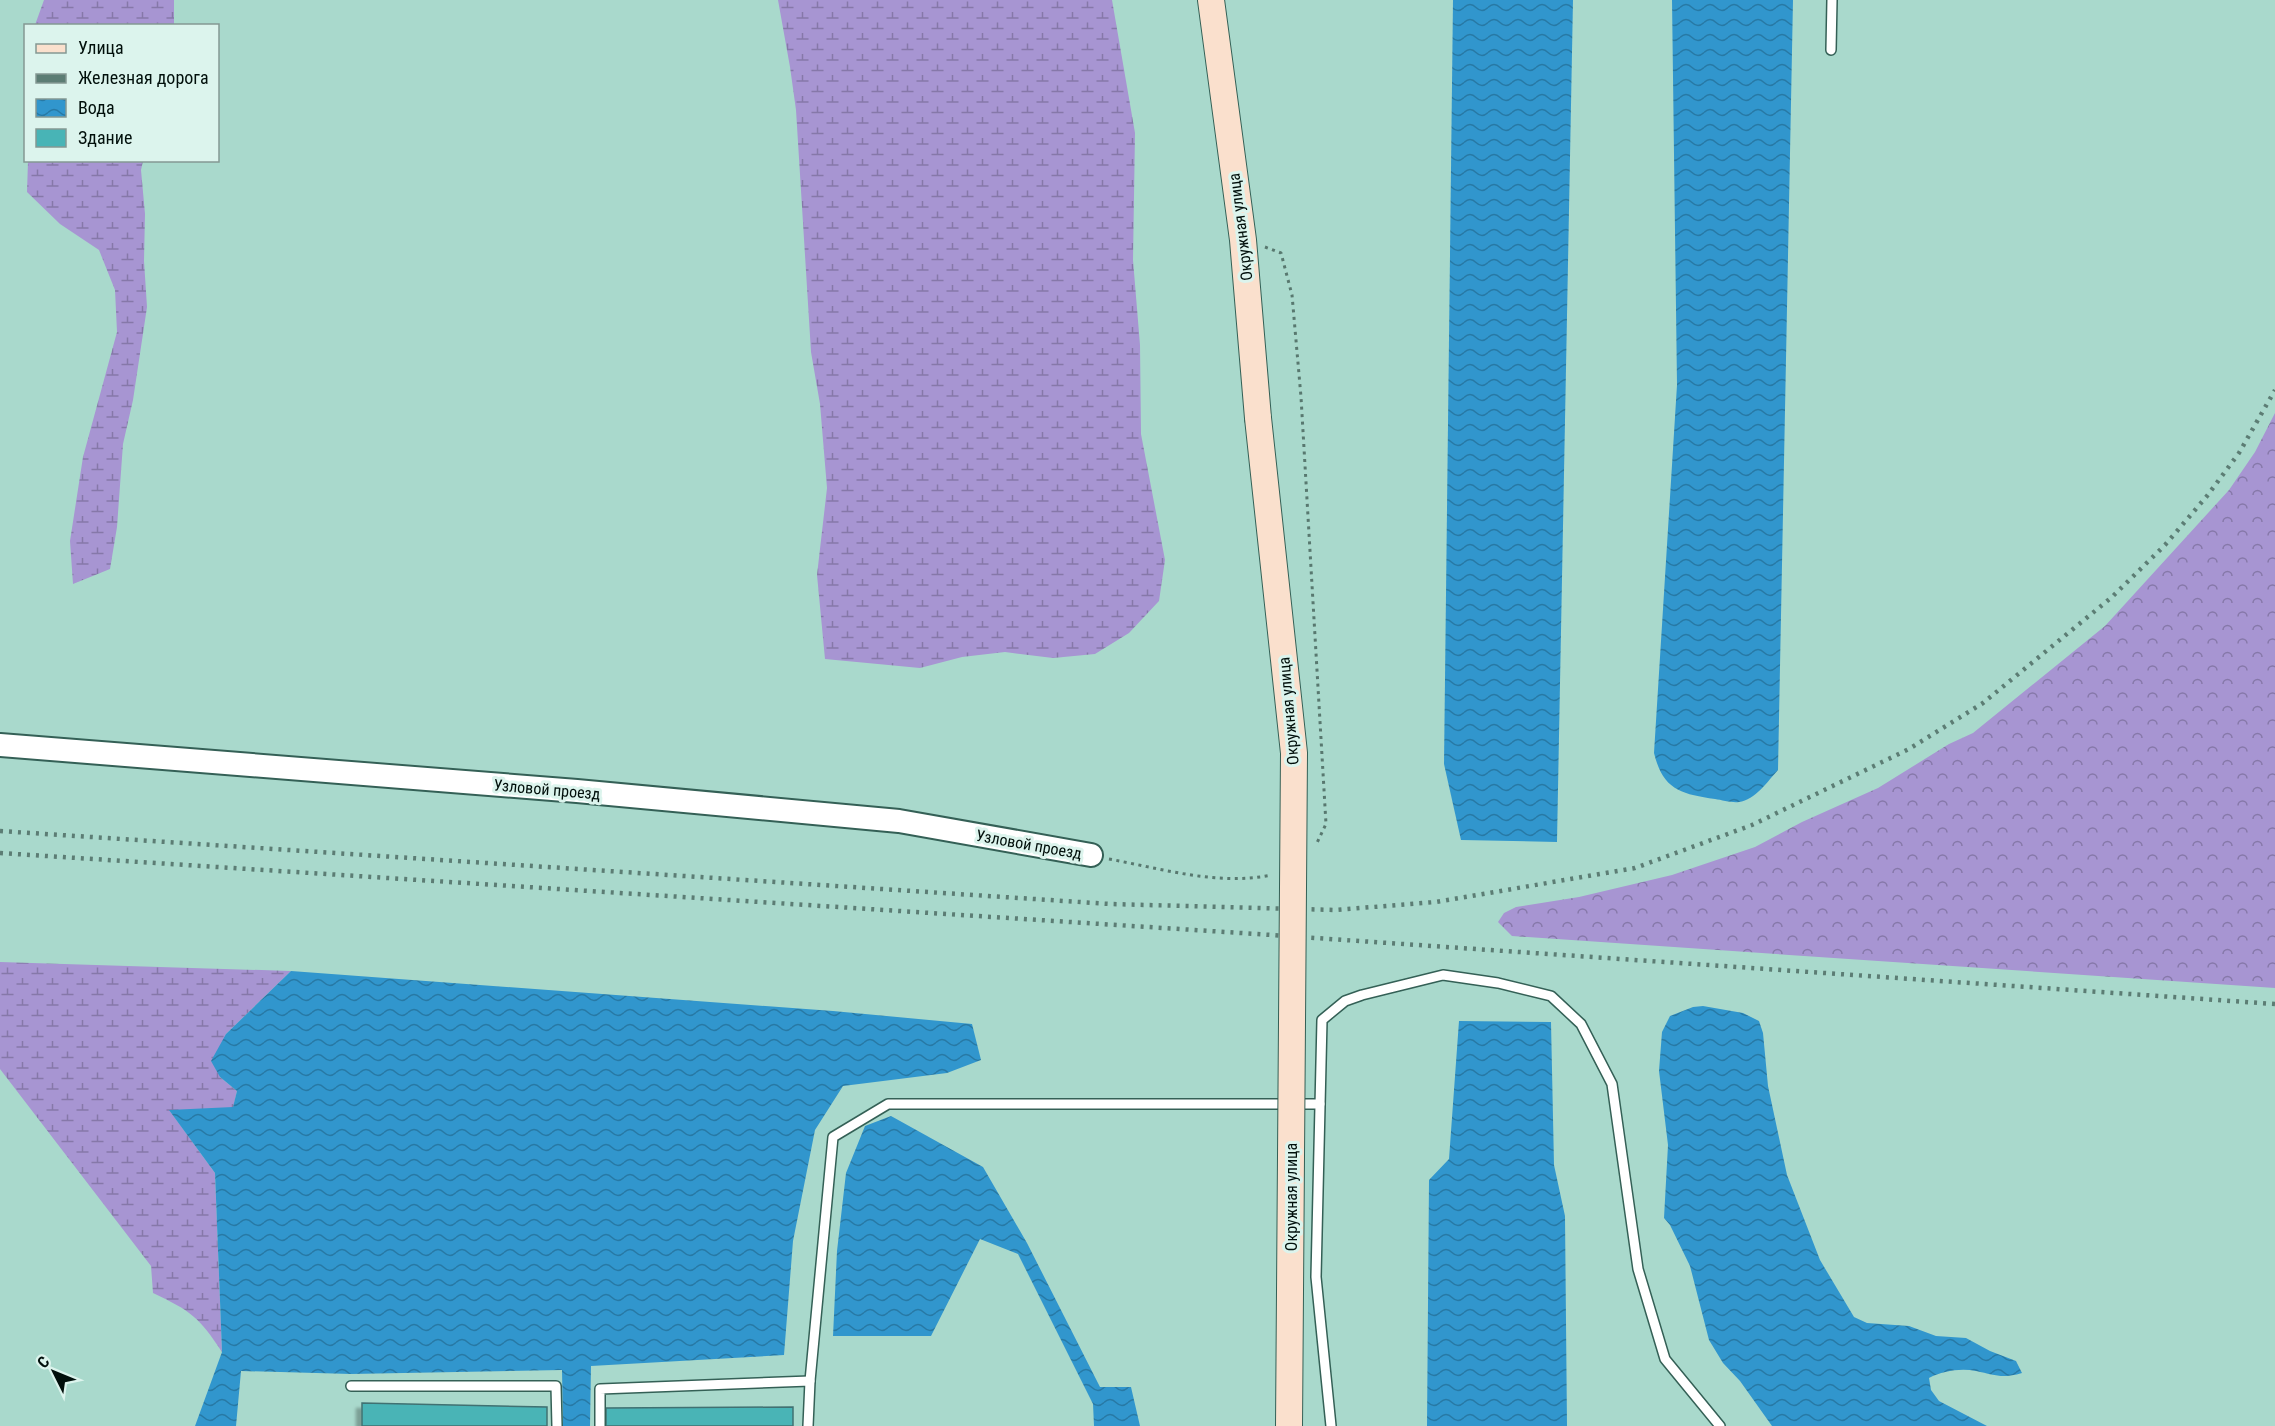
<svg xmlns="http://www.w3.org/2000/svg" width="2275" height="1426" font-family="'Roboto Condensed',sans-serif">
<defs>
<pattern id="forest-crowns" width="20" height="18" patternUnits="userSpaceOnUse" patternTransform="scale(1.5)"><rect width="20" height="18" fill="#a795d2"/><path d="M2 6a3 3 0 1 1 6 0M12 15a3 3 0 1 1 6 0" fill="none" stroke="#8678a9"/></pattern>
<pattern id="wetland-marsh" width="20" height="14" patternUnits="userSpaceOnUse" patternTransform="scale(1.5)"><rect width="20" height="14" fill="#a795d2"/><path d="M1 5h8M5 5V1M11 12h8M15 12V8" fill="none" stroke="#8678a9"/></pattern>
<pattern id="water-waves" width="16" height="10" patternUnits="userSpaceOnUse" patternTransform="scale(1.5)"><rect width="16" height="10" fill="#3196cd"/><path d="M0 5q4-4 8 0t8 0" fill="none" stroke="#2779a5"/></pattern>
<filter id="shadow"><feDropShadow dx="-5.5" dy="5.5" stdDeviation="1.5" flood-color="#0004"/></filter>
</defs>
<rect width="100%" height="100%" fill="#a9d9cc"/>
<path fill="url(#forest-crowns)" d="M2275,413V988L1512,936L1498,922L1504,913L1516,907L1579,897L1672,875L1755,847L1802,822L1878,788L1949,744L1973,733L2105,626L2229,490L2255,452Z"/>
<g fill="url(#wetland-marsh)">
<path d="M44,0H174V25H35Z"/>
<path d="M778,0H1112L1135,133L1133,260L1140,345L1141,434L1165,560L1159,601L1129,633L1095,654L1053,658L1005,652L962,657L920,668L825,659L817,575L827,488L820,404L811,352L796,110L790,67Z"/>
<path d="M28,161H143L141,170L145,214L144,261L147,307L133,400L123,444L117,527L110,569L73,584L70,541L83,457L117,332L115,290L99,250L60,224L27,192Z"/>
<path d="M0,962L291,971L226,1034L220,1077L237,1091L233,1108L170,1111L215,1173L222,1352C199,1317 191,1311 153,1293L151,1266L0,1069Z"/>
</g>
<g fill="url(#water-waves)">
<path d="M1453,0H1573L1557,842L1461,840L1444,764Z"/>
<path d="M1672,0H1793L1778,770C1768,781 1755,800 1739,802C1732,803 1722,800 1715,799C1681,794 1663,790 1654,753L1677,385Z"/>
<path d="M291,971L833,1011L972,1024L981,1060L947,1073L843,1086L815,1130L793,1241L784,1355L591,1366L590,1426H563L562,1370L351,1374L241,1371L236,1426H195L222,1352L215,1173L169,1110L233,1107L237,1091L220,1077L211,1061L226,1034Z"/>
<path d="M1703,1006L1743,1013L1759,1021L1763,1033L1768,1086L1787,1175L1820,1260L1854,1317L1867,1323L1909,1326L1936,1336L1966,1338L1990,1351L2016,1361L2022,1373C2002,1379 1995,1375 1976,1371C1960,1368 1943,1371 1929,1378L1931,1390L1939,1401L1987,1426H1772L1740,1381L1723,1363L1709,1340L1690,1266L1670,1225L1664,1218L1668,1145L1659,1071L1662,1032L1670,1016L1693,1007Z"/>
<path d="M1459,1021L1551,1022L1554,1165L1565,1216L1567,1426H1427L1429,1180L1449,1159Z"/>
<path d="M891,1116L983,1167L1027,1243L1100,1387H1131L1140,1426H1094L1093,1404L1018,1254L980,1239L931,1336H833L837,1251L846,1173L865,1126Z"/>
</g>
<g fill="#48b4b6" stroke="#407172" stroke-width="1.5" filter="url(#shadow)">
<path d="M362,1403L547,1407V1426H362Z"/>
<path d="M793,1407V1426H606V1408Z"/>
</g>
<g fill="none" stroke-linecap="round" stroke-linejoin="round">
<defs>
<g id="service">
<path d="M1831,50L1832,0"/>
<path d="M810,1381L833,1137L888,1104H1320"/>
<path d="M351,1386H556L557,1426"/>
<path d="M600,1426V1389L810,1381L808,1426"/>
<path d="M1331,1426L1316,1277L1322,1020L1345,1001L1362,995L1443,975L1498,983L1551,996L1581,1024L1612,1084L1638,1269L1665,1359L1720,1426"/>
</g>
<path id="tertiary" d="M0,745L577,791L899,821L1091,855"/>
<path id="secondary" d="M1211,0L1243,240L1258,418"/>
</defs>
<use href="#service" stroke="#346056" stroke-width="12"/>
<use href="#tertiary" stroke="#346056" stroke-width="26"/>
<use href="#secondary" stroke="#346056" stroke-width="28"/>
<g stroke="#58786f" stroke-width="3" stroke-dasharray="3 4.5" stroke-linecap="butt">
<path d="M1265,247L1281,253L1292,295L1301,397L1326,824L1316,845"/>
<path d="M1109,859C1163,869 1218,886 1272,875"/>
</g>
<use href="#service" stroke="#fff" stroke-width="9"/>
<use href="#tertiary" stroke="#fff" stroke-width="22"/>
<use href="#secondary" stroke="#fae0cd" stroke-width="26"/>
<g stroke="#5c7d74" stroke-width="4.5" stroke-dasharray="3 6" stroke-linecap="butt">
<path d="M0,831L1110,904L1335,910L1436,902L1635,868L1752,825L1909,749L1983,703L2112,597L2165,545L2207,496L2239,453L2275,390"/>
<path d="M0,853L1272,935L2275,1004"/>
</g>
<defs>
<path id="secondary-bridge" d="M1258,418L1294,753L1289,1426"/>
</defs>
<use href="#secondary-bridge" stroke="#346056" stroke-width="28" stroke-linecap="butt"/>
<use href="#secondary-bridge" stroke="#fae0cd" stroke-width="26"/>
</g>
<g text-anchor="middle" stroke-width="6" stroke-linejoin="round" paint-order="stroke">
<g font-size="16" fill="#010f0b" stroke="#dcf4ed">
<text transform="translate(1240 227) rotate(-97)" y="6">Окружная улица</text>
<text transform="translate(1288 711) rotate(-95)" y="6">Окружная улица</text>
<text transform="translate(547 789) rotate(5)" y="6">Узловой проезд</text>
<text transform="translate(1029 844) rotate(10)" y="6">Узловой проезд</text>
<text transform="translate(1291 1197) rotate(-90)" y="6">Окружная улица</text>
</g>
</g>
<rect x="24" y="24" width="195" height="138" fill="#dcf4ed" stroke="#849893" stroke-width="1.5"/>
<rect x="36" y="44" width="30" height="9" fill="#fae0cd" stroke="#849893" stroke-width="1.5"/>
<text x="78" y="54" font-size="18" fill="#010f0b">Улица</text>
<rect x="36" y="74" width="30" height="9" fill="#5c7d74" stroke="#849893" stroke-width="1.5"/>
<text x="78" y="84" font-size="18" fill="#010f0b">Железная дорога</text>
<rect x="36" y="99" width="30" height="18" fill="url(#water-waves)" stroke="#849893" stroke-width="1.5"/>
<text x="78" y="114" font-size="18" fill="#010f0b">Вода</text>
<rect x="36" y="129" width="30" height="18" fill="#48b4b6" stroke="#849893" stroke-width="1.5"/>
<text x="78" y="144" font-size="18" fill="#010f0b">Здание</text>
<g transform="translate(54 1372) rotate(313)" stroke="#dcf4ed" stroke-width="4.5" paint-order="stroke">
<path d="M0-4.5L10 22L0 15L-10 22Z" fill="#010f0b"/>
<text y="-9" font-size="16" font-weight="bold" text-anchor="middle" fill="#010f0b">С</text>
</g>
</svg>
